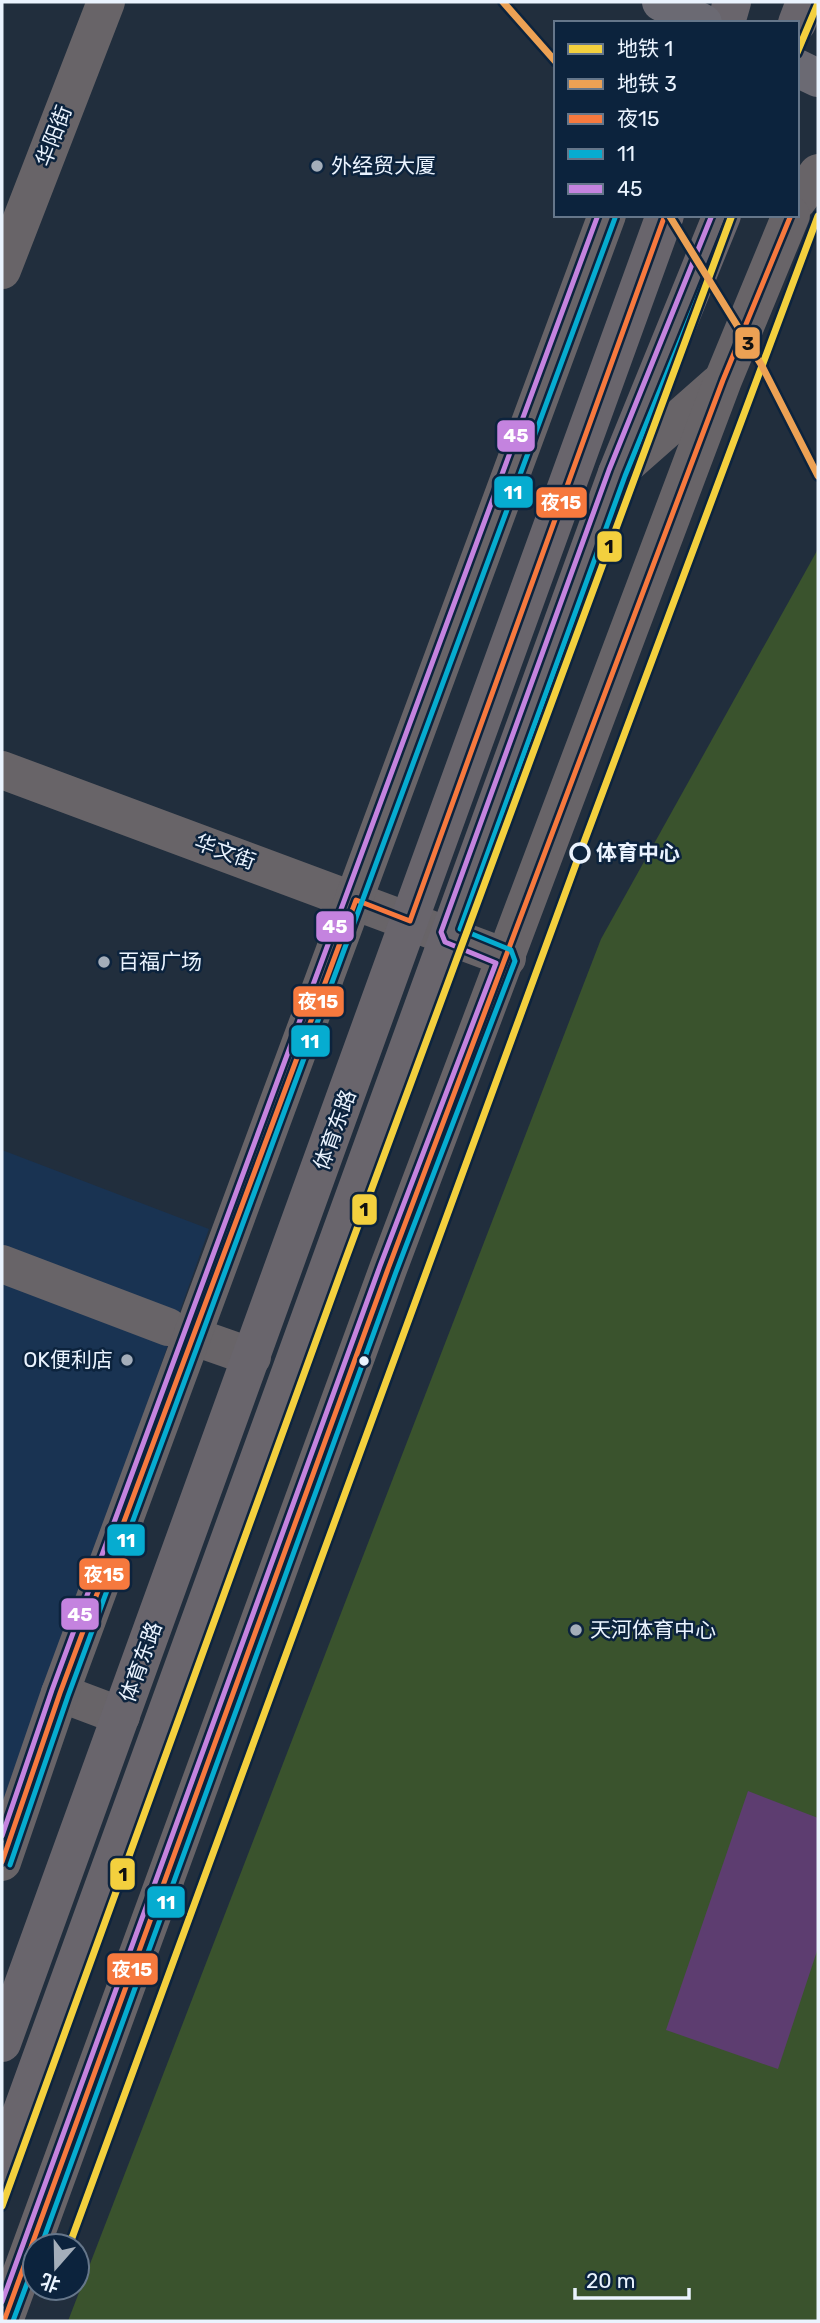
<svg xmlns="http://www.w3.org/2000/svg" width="820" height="2323" font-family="Rubik,'Noto Sans SC',sans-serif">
<rect width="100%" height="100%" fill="#212e3d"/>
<path fill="#193352" d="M2,1150L209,1229L2,1814Z"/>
<path fill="#3a532d" d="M818,549V2321H68L601,939Z"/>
<path fill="#5d3d70" d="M748,1791L818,1818V1948L778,2069L666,2030Z"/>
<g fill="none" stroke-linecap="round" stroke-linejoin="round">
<g stroke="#686468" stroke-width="38">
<path d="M797,201L818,173"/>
<path d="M2,270L106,2"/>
<path d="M617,473L718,384"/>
<path d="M2,770L507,958"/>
<path d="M2,1264L168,1327"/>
<path d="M192,1336L252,1357"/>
<path d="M60,1693L121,1716"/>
<path d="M2,1862L60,1693L607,215"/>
<path d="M4,2321L388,1269L723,380L791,215"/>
</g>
<g stroke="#69656c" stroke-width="38">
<path d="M726,23L732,2"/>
<path d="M797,23L805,2"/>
<path d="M2,2043L665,215"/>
<path d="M2,2166L617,473L722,215"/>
</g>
<g stroke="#6b6a73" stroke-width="38">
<path d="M661,2L703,23"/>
<path d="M797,68L818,78"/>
</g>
<defs>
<g id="bus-1">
<path d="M2,1862L60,1693L356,900L410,921L665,215"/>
<path d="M4,2321L388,1269L723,380L791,215"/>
</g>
<g id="bus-2">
<path d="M10,1865L68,1696L615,218"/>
<path d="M41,2246L396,1272L515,961L511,950L460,929L625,476L730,218"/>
<path d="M13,2321L35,2262"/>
</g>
<g id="bus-3">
<path d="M2,1836L52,1690L598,215"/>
<path d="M2,2302L380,1266L496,963L445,942L441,932L609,470L712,215"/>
</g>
</defs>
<use href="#bus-1" stroke="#0c233d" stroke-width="10"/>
<use href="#bus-2" stroke="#0c233d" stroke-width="10"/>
<use href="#bus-3" stroke="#0c233d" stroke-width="10"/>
<use href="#bus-1" stroke="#f6793e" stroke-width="5"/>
<use href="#bus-2" stroke="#06acd0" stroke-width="5"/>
<use href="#bus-3" stroke="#c483df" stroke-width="5"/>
<defs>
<g id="metro-1">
<path d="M797,53L818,3"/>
<path d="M2,2206L345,1261L732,215"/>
<path d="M69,2246L580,853L818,216"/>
</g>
<g id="metro-2">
<path d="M503,2L556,62"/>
<path d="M669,215L762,366L818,476"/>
</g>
</defs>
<use href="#metro-1" stroke="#0c233d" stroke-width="12"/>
<use href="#metro-2" stroke="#0c233d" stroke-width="12"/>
<use href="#metro-1" stroke="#f3d03e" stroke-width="7"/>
<use href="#metro-2" stroke="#eca154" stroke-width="7"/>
</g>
<g fill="#a4aeba" stroke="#0c233d" stroke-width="2.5">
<circle cx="317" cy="166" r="7"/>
<circle cx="104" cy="962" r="7"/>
<circle cx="127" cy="1360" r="7"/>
<circle cx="576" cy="1630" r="7"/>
</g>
<circle fill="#0c233d" stroke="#eaf3fe" stroke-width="3.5" cx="580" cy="853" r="9"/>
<circle fill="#eaf3fe" stroke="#0c233d" stroke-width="2.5" cx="364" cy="1361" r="6"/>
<g text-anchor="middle" stroke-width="5" stroke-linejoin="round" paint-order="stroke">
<g font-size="21" fill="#eaf3fe" stroke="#0c233d">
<text transform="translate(54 136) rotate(-69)" y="7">华阳街</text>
<text transform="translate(225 852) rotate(20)" y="7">华文街</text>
<text transform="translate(335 1130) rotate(-70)" y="7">体育东路</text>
<text transform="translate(141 1662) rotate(-70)" y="7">体育东路</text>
</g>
<g font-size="21" fill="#eaf3fe" stroke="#0c233d" text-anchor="start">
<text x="331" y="173">外经贸大厦</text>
<text x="118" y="969">百福广场</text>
<text x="113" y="1367" text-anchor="end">OK便利店</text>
<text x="590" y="1637">天河体育中心</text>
</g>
<g font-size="21" font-weight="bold" fill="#eaf3fe" stroke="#0c233d" text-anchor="start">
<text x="596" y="860">体育中心</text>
</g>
</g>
<g stroke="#0c233d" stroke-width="2.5">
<rect x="734" y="326" width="27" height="34" rx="7" fill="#eca154"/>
<rect x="496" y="419" width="40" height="34" rx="7" fill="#c483df"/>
<rect x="493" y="475" width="41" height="34" rx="7" fill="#06acd0"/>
<rect x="535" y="486" width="53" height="33" rx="7" fill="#f6793e"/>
<rect x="596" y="530" width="27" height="33" rx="7" fill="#f3d03e"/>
<rect x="315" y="910" width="40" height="33" rx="7" fill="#c483df"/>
<rect x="292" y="985" width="53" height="33" rx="7" fill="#f6793e"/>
<rect x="290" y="1024" width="41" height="34" rx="7" fill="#06acd0"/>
<rect x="351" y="1193" width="27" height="33" rx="7" fill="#f3d03e"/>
<rect x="106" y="1523" width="40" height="34" rx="7" fill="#06acd0"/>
<rect x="78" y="1557" width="53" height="34" rx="7" fill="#f6793e"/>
<rect x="60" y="1597" width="40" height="34" rx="7" fill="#c483df"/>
<rect x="109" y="1857" width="27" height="34" rx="7" fill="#f3d03e"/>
<rect x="146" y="1885" width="40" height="34" rx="7" fill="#06acd0"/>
<rect x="106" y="1952" width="53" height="34" rx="7" fill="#f6793e"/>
</g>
<g font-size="19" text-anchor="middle" font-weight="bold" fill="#fff">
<text x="516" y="442">45</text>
<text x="513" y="499">11</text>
<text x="561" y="509">夜15</text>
<text x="335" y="933">45</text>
<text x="318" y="1008">夜15</text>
<text x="310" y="1048">11</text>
<text x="126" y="1547">11</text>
<text x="104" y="1581">夜15</text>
<text x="80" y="1621">45</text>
<text x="166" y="1909">11</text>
<text x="132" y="1976">夜15</text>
</g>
<g font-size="19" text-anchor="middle" font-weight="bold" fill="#111">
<text x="748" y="350">3</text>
<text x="609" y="553">1</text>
<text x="364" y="1216">1</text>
<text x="123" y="1881">1</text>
</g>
<rect width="820" height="2323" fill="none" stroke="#eaf3fe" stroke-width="7"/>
<rect x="554" y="21" width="245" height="196" fill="#0c233d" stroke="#65768a" stroke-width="2"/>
<rect x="568" y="44" width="35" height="10" fill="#f3d03e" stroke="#65768a" stroke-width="2"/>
<text x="617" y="56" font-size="21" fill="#eaf3fe">地铁 1</text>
<rect x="568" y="79" width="35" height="10" fill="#eca154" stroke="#65768a" stroke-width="2"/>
<text x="617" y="91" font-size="21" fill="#eaf3fe">地铁 3</text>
<rect x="568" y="114" width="35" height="10" fill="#f6793e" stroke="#65768a" stroke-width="2"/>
<text x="617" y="126" font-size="21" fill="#eaf3fe">夜15</text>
<rect x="568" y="149" width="35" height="10" fill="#06acd0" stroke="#65768a" stroke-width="2"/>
<text x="617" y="161" font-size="21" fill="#eaf3fe">11</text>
<rect x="568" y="184" width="35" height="10" fill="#c483df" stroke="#65768a" stroke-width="2"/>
<text x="617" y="196" font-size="21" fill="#eaf3fe">45</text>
<g transform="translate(56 2267) rotate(200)"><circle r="33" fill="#0c233d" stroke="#65768a" stroke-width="2"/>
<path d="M0-5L12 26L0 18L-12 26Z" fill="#a4aeba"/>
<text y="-10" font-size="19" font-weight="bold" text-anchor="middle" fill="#eaf3fe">北</text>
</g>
<path d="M575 2288v10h114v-10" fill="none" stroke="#eaf3fe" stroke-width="3.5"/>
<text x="586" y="2288" font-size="21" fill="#eaf3fe" stroke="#0c233d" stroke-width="5" paint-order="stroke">20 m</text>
</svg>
